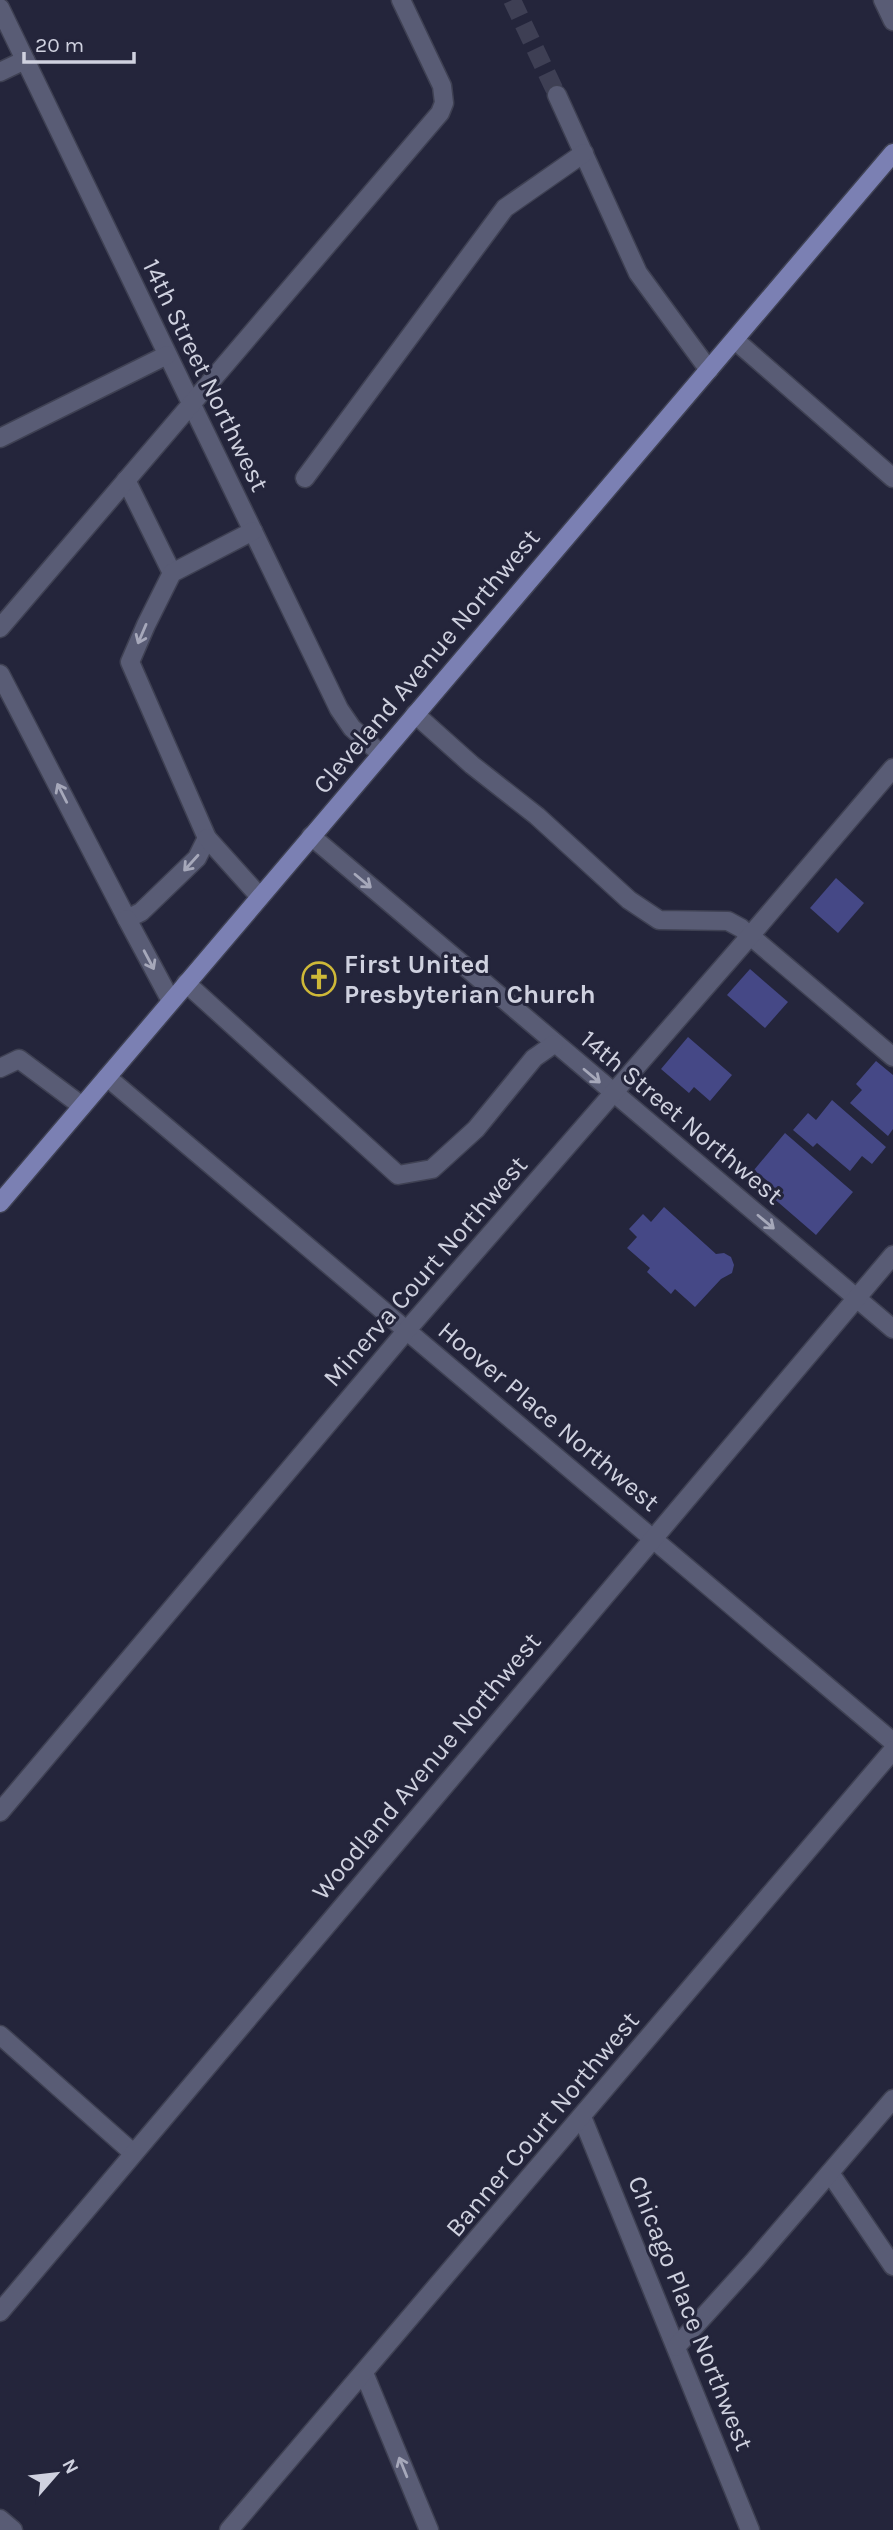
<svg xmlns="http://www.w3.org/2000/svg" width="893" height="2530" font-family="Karla,sans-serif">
<rect width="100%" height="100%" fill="#24253b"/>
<g fill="#454886">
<path d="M836,878L864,903L838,933L810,908Z"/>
<path d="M750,969L788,1002L765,1028L727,995Z"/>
<path d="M688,1037L732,1075L710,1101L694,1087L689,1093L661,1069Z"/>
<path d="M876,1061L893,1075V1129L888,1136L850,1103L862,1090L856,1084Z"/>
<path d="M832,1100L886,1147L872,1164L862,1156L850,1171L817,1143L813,1147L793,1130L808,1113L816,1120Z"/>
<path d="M785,1133L853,1192L816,1235L764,1190L770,1183L754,1170Z"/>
<path d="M664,1207L716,1254L724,1253L731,1257L734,1265L732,1273L721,1279L695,1307L675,1289L671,1294L647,1272L650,1268L627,1248L637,1237L629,1229L643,1214L651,1222Z"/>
</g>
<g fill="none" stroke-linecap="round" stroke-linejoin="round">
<path stroke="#3e3f54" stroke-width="18" stroke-dasharray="18 9" stroke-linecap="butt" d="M512,0L557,95"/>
<defs>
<g id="minor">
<path d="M883,0L893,21"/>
<path d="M0,8L339,709L352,728L381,754"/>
<path d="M0,72L25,60"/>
<path d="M557,95L638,273L709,370"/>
<path d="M735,340L893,478"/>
<path d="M0,438L167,355"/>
<path d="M305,478L505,208L584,153"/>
<path d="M126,480L172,573"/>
<path d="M0,628L440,113L444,103L442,86L401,0"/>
<path d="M0,674L127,919L141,912L197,858L207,838L130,662L146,625L172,573L253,531"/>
<path d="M415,714L472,765L537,816L629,900L659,920L728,921L741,928L893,1057"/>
<path d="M311,836L893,1329"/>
<path d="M207,838L260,897"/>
<path d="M127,919L171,1001"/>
<path d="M186,983L398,1175L432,1169L476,1129L534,1058L554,1044"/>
<path d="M0,1068L19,1059L82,1106"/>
<path d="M107,1077L893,1742"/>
<path d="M0,1812L407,1330L750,936L893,768"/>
<path d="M0,2035L132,2152"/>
<path d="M582,2117L750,2530"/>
<path d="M830,2173L893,2266"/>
<path d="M0,2312L893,1255"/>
<path d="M676,2347L753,2262L893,2099"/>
<path d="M364,2373L429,2530"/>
<path d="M0,2519L13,2530"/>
<path d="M229,2530L893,1750"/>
</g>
<path id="major" d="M0,1203L893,153"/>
</defs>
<use href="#minor" stroke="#3f4153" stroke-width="21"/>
<use href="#major" stroke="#3f4153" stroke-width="21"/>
<use href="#minor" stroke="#595c75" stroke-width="18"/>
<use href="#major" stroke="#7b80b3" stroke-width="18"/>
</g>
<defs><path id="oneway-shaft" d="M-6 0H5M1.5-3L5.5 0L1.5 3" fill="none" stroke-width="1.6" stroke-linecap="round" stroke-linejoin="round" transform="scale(1.75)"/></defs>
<g stroke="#a6a8ba">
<use href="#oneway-shaft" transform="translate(142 634) rotate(113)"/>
<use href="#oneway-shaft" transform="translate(62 793) rotate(-117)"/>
<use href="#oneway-shaft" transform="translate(191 863) rotate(132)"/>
<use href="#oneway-shaft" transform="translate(363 881) rotate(40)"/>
<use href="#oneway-shaft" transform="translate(149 960) rotate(62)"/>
<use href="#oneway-shaft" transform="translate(592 1076) rotate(40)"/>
<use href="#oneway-shaft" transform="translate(766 1222) rotate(40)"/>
<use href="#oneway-shaft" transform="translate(403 2467) rotate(-112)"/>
</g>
<defs>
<symbol id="church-ring" viewBox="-11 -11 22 22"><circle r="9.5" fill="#24253b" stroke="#ceb838" stroke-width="1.5"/><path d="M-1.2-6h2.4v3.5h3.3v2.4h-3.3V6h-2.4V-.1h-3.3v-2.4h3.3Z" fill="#ceb838"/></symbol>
</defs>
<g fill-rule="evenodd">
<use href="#church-ring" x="300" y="960" width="38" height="38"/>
</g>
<g text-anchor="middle" stroke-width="6" stroke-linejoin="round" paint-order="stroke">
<g font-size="26" fill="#cfd1df" stroke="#24253b">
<text transform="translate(206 375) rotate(64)" y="9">14th Street Northwest</text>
<text transform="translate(426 661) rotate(-50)" y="9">Cleveland Avenue Northwest</text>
<text transform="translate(682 1117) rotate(40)" y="9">14th Street Northwest</text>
<text transform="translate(425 1271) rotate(-49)" y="9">Minerva Court Northwest</text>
<text transform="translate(549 1416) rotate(40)" y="9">Hoover Place Northwest</text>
<text transform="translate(426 1766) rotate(-50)" y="9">Woodland Avenue Northwest</text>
<text transform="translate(542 2124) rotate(-50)" y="9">Banner Court Northwest</text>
<text transform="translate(691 2313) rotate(68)" y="9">Chicago Place Northwest</text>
</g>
<g font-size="26" font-weight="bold" fill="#cfd1df" stroke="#24253b" text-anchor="start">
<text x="344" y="973">First United<tspan x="344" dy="30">Presbyterian Church</tspan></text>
</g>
</g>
<g transform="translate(56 2474) rotate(62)" stroke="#24253b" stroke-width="5" paint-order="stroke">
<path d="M0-5L12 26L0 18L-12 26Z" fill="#cfd1df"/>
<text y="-10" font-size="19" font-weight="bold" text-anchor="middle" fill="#cfd1df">N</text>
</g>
<path d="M24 52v10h110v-10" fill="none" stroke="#cfd1df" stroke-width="3.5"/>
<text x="35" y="52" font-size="21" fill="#cfd1df" stroke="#24253b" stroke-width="5" paint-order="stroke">20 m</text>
</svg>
